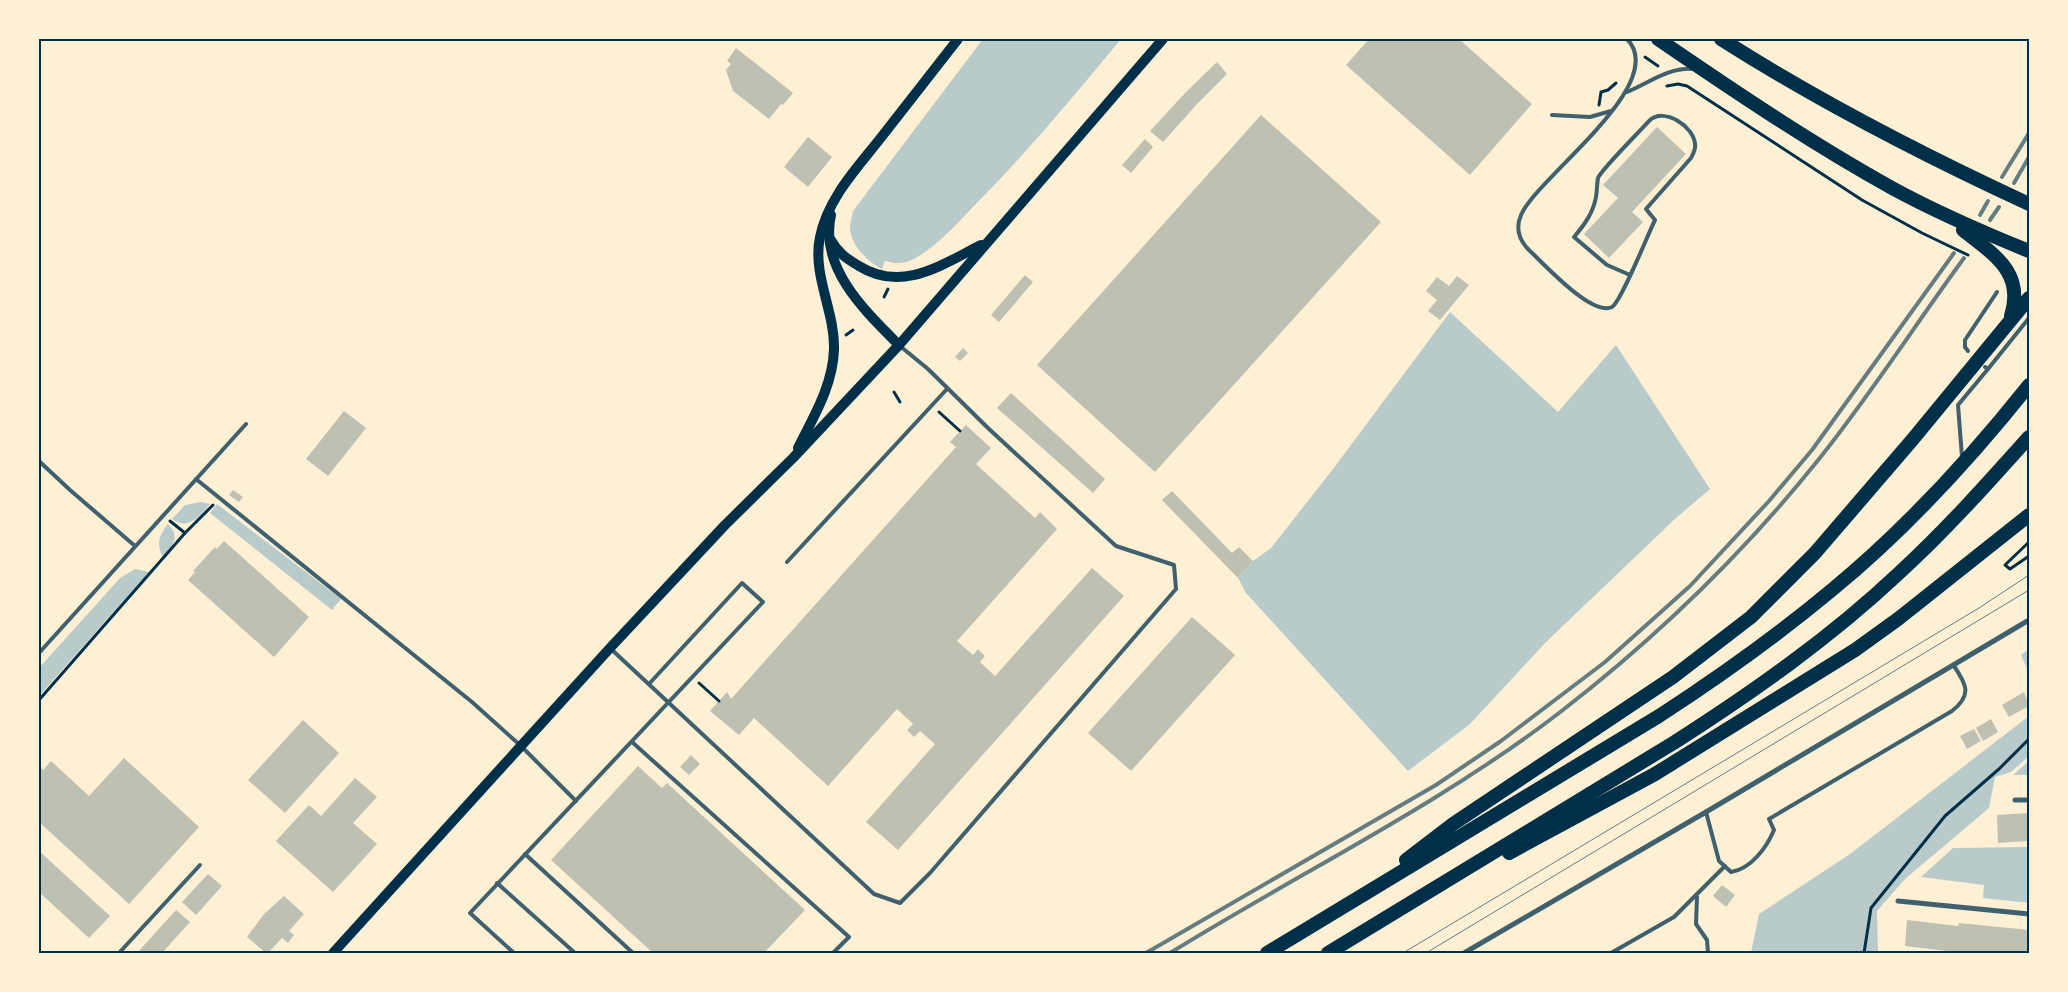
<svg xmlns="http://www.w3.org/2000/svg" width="2068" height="992" font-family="'Source Sans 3',sans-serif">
<rect width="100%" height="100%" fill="#fdf0d5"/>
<g fill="#b9caca">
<path d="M983,39H1121C1073,97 1025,155 972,208C955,226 936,247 914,259C904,264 896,264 885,261L882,269C868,262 851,246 850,228C850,223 852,217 853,211Z"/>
<path d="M1450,312L1558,412L1616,345L1710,489L1676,518L1546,642L1470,724L1408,771L1246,593L1238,578L1253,561L1271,548L1333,469Z"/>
<path d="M201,502L210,504C199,516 190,531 172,519L185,505Z"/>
<path d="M217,504L341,599L332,610L210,513Z"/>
<path d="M168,524C181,537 173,545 163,557C156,544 159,535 168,524Z"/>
<path d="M135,569L149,572L39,696V668L120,578Z"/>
<path d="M2029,649V673L2021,655Z"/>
<path d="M2029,716V756L2011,772L1995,777L1989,808L1905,879L1877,911L1878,953H1751L1759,914L1850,854Z"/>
<path d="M2029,761V775H2013Z"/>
<path d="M2029,847V903L1983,898L1984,885L1921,877L1953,848Z"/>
</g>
<g fill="#bec0b2">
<path d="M1369,39H1459L1532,104L1470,175L1346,65Z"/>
<path d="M736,48L793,93L783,105L781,104L769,119L733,91L726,70L731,64L727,61Z"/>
<path d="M1217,62L1227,74L1198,103L1163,142L1150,131L1187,91Z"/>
<path d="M1261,115L1381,222L1155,472L1037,365Z"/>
<path d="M1657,127L1686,154L1632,212L1643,222L1609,258L1584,234L1618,198L1603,185Z"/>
<path d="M808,137L832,157L808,187L784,167Z"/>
<path d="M1145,139L1153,147L1131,173L1122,165Z"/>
<path d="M1025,275L1033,282L999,322L991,315Z"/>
<path d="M1457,276L1469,285L1440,320L1428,311L1437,300L1426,291L1437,277L1449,286Z"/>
<path d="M963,348L968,353L960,361L955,357Z"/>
<path d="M1011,393L1105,479L1093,493L997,408Z"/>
<path d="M344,411L366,428L328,476L306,459Z"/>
<path d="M966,425L991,448L976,464L1035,518L1040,512L1057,529L957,641L973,655L978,649L985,656L980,662L995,676L1092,568L1124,596L898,850L866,822L935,744L920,731L914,737L907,730L913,724L897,709L828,786L754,718L739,735L710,711L727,692L731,699L956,447L950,442Z"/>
<path d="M233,490L243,497L239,502L229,495Z"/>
<path d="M1172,491L1232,553L1239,547L1253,561L1238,578L1162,500Z"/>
<path d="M224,541L309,617L274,657L188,580L195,572L193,571L215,547L217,549Z"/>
<path d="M1192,617L1235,655L1131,771L1088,733Z"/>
<path d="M2024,692L2029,706L2009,717L2002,705Z"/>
<path d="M1991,719L1998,732L1983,741L1976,728Z"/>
<path d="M303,720L339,753L285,813L248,780Z"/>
<path d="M1974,729L1981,741L1967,749L1960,736Z"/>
<path d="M691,755L700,764L689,775L680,767Z"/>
<path d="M124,758L199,827L129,904L39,822V770L41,768L43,770L51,761L89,796Z"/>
<path d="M638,766L662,788L667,783L805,910L764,953H653L551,860Z"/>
<path d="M355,778L377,797L353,823L377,844L333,892L276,841L309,805L321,816Z"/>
<path d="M2029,813V841L1998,843L1997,815Z"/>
<path d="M39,851L110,916L89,938L39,892Z"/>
<path d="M208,874L222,886L196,915L182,902Z"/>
<path d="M1722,885L1735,895L1726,907L1713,896Z"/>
<path d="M284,896L304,914L289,931L294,935L288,943L282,938L268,953H266L247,937L264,914Z"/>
<path d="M176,910L190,922L162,953H140L138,952Z"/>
<path d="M1907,920L1958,926L1959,923L2029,930V953H1964L1905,946Z"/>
</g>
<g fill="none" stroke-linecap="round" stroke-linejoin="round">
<g stroke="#003049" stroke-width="3">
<path d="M1645,57L1658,66"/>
<path d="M1667,86L1678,84L1687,86L1862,200L1922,233L1968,255"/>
<path d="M1599,105L1601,92L1608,90L1616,83"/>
<path d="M884,297L888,289"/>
<path d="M846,335L853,330"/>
<path d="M894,392L900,402"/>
<path d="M939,412L960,431"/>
<path d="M170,521L185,533"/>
<path d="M2029,542L2005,565L2010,569L2029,556"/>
<path d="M699,683L719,701"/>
<path d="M39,700L185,533L213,505"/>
<path d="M1864,953L1871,908L1945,816L1999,769L2029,739"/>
</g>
<g stroke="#3f606c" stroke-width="4">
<path d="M1627,39C1671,84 1537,177 1521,215C1515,229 1519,240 1529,250C1543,263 1592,317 1612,307C1621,302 1648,234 1655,220L1646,209L1691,158C1693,154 1696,149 1695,144C1694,127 1664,106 1649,121C1642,129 1600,171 1598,178C1597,183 1597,191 1596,197C1593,213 1585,224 1574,237L1607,265L1630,275"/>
<path d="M1627,92C1649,83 1668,67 1694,69"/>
<path d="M1552,115L1590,117L1611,111"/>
<path d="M1968,351L1965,347V340L1997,292"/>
<path d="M1985,367L1988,369L2029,318"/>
<path d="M1962,457L1958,405L1988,369"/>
<path d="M39,461L70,490L135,546"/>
<path d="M196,479L472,702L521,746L576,801"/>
<path d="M787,562L947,389"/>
<path d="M611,649L874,894L900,903L930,873L1176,589L1174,565L1116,546L989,429L928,369L900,346"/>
<path d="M39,653L246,424"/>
<path d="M632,742L849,937L833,953"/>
<path d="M1706,812L1719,861L1731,872C1751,869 1767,847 1774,830L1769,819L1952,711C1972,695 1967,685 1954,666"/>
<path d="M525,854L633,953"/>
<path d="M497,883L575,953"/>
<path d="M1697,897L1696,924L1707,940L1708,953"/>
<path d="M119,953L200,865"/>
<path d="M514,953L470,913L763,602L742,583L649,684"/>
<path d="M1611,953L1674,917L1725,866"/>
</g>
<g stroke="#3f606c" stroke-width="5">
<path d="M2015,800H2029"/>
<path d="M1898,901L2029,914"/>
<path d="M1464,953L1706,812L2029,620"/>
</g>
<g stroke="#003049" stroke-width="10">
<path d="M831,215C819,268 865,311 899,345"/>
<path d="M831,240C838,253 847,259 859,266C902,293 941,265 981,245"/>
<path d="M798,448C814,416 833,385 834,349C835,311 812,275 820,237C828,197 859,166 883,135C908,103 933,71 958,39"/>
<path d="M333,953L610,648L725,525L793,458L899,345L1163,39"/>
</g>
<g stroke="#003049" stroke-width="14">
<path d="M1658,39C1734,91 1811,143 1892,188C1936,212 1982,232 2029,251"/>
<path d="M1721,39C1820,102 1923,155 2029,204"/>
<path d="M1963,230C1993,254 2025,272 2011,316"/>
<path d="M1509,853L1655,774L1855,650L1898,619L2029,515"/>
<path d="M1406,860L1453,824L1673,677L1751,617L1815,553L1913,439L2029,298"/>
<path d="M1267,953L1659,716C1719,677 1778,635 1833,589C1906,529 1970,459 2029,385"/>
<path d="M1328,953L1675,742C1753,692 1830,638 1898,574C1945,531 1987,484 2029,437"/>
</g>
<g stroke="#657d81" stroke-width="1">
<path d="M1403,953L1979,608L2029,575"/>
<path d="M1426,953L2029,590"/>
</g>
<g stroke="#657d81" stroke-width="4">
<path d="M2002,177L2029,133"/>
<path d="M2014,183L2029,157"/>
<path d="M1980,215L1988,201"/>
<path d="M1990,220L1999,207"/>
<path d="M1146,953L1436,785L1501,741L1605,662L1690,586L1769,501L1812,450L1954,253"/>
<path d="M1170,953C1299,873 1438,806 1559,713C1655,639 1743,554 1819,459C1871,394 1915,325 1964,258"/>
</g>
</g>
<rect width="2068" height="992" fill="none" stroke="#fdf0d5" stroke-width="80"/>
<rect x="40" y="40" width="1988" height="912" fill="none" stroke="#003049" stroke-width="2"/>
</svg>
